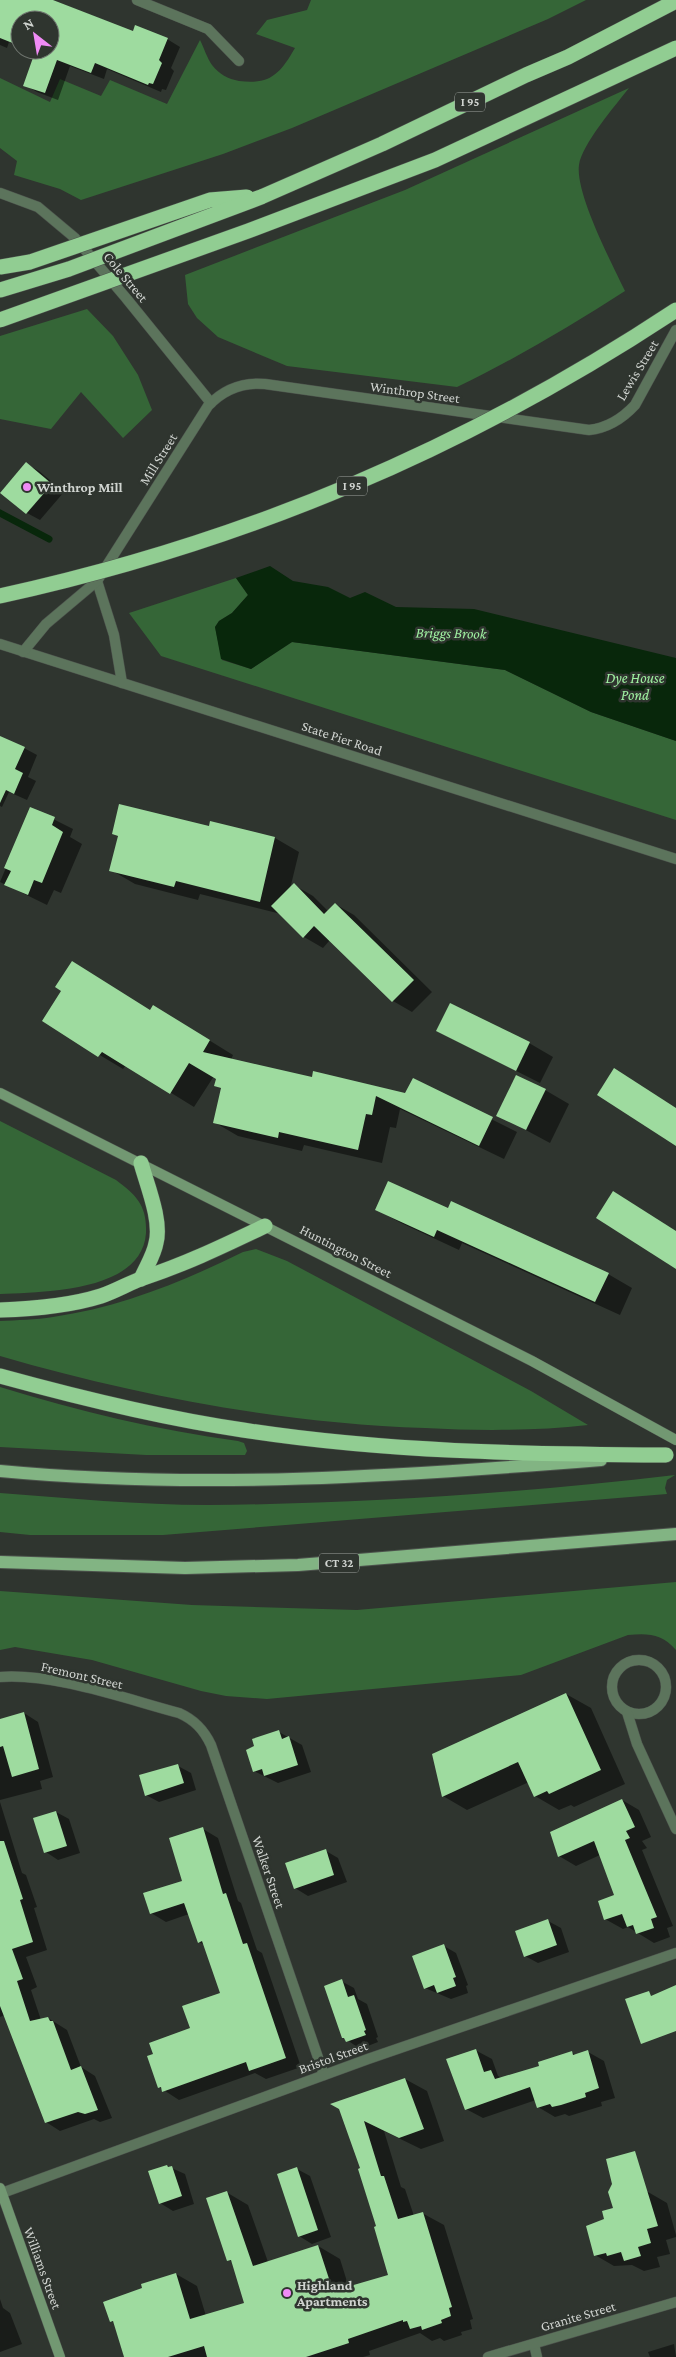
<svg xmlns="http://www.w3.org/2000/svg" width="676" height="2357" font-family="'Crimson Pro',serif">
<rect width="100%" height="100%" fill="#2f352f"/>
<g fill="#356637">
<path d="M311,0H586L548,19L292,128L223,154L81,200L60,189L14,175L17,161L0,148V78L50,102L60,79L101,96L110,80L167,104L200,40C204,48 207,58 212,65C219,74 228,79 239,81C270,85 280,74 295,48L256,34L267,20L307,10Z"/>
<path d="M629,88C615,106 582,144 579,165C575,193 612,264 625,291C571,326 515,359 457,387L287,366L218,337L197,318L188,304L185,275L405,190Z"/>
<path d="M87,309L113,336L138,375L152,410L123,438L81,392L51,429L0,419V336Z"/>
<path d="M236,578L248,595L232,613L219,621L215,627L222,660L251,669L292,642L505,670L591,712L676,741V820L161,656L129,613Z"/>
<path d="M0,1121L116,1180C136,1195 147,1205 146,1233C142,1292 44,1292 0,1294Z"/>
<path d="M256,1249L287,1261L531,1391L588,1425C534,1431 479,1431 425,1428C281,1423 138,1396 0,1356V1321C17,1320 36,1320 53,1317C121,1307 182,1282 243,1252Z"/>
<path d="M0,1387C78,1411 157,1430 238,1441L244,1443L247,1451L245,1455H146L0,1447Z"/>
<path d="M675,1475L667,1480L665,1488L667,1494L163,1535H30L0,1532V1493C69,1498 138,1505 208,1505C362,1504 521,1493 675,1475Z"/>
<path d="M676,1582V1650C662,1634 649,1633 628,1635L521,1675L267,1699L226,1696L201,1691L92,1660L15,1647L0,1650V1591L192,1605L357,1610Z"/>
</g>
<path fill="#08270b" d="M270,566L293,581L328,587L350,598L365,592L396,607L474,609L676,658V741L591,712L505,670L292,642L251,669L221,659L215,627L219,621L232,613L248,595L236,578Z"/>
<g fill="#0007">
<path d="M0,0H53L133,32L167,39L180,47L171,68L174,71L166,90L162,89L161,92L107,69L104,79L70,66L58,100L37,92L25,85L36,53L28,50H50V20H20V47L9,42L7,48L0,45Z"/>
<path d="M26,464L39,471L64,492L40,520L27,513Z"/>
<path d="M0,744L24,748L37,755L28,777L36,781L27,800L9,792L2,807L0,806Z"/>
<path d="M31,808L73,829L70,837L82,844L61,893L54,890L47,905L0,882Z"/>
<path d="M211,823L275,838L299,852L290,889L294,885L313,896L328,911L335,904L354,915L432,992L412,1012L393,1001L330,940L323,948L304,937L281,914L200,894L198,900L135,884L111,870L119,837L113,834L210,828Z"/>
<path d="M151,1011L178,1021L233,1055L231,1060L313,1078L406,1094L413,1080L517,1132L504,1159L400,1109L396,1128L390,1127L382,1163L304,1145L302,1151L238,1136L214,1122L222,1089L216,1086L217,1079L214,1076L194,1107L126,1065L123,1069L43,1021Z"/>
<path d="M437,1031L529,1043L553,1057L540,1083Z"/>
<path d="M545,1090L569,1104L550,1143L498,1115Z"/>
<path d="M377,1210H448L608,1274L632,1288L620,1315L462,1243L459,1250L401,1223Z"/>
<path d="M566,1694L591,1708L625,1784L574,1807L571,1805L559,1810L535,1796L529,1782L467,1810L443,1796Z"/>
<path d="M24,1713L38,1722L53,1777L40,1781L42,1789L0,1800V1720Z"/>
<path d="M279,1732L302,1745L311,1772L278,1783L254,1771Z"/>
<path d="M178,1766L191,1773L196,1790L159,1802L146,1795Z"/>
<path d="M622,1800L639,1810L651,1837L642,1841L647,1848L642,1850L673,1926L667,1928L670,1937L654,1943L628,1927L623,1929L605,1919L615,1895L600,1855L576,1866L559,1856Z"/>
<path d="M0,1802L22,1873L26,1875L37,1907L34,1908L47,1950L26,1957L37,1987L31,1990L41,2020L48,2018L67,2030L81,2067L95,2076L112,2118L100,2122L94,2119L60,2131L46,2122L5,2015L0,2017Z"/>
<path d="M56,1812L69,1819L80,1853L58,1860L46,1852Z"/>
<path d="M203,1829L218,1838L238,1901L241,1903L257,1950L262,1953L301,2067L266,2079L255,2073L179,2100L159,2087L154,2054L191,2029L221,1994L205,1945L199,1942L189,1914L166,1922L151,1913L184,1881Z"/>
<path d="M326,1851L338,1858L347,1882L308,1896L295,1888Z"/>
<path d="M548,1921L561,1928L569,1952L538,1963L525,1956Z"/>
<path d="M444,1946L456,1953L468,1985L466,1986L468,1993L451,1999L425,1988Z"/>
<path d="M341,1981L354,1988L358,1999L367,2004L378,2037L376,2038L378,2042L360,2049L343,2037Z"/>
<path d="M475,2050L492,2059L498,2076L502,2078L541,2067L572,2053L577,2055L588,2052L604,2061L615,2098L601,2102L602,2106L569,2116L565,2114L555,2117L538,2107L536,2100L483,2118L466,2109Z"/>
<path d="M405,2079L427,2091L444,2141L421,2149L384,2131L401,2187L405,2189L414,2216L422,2213L444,2225L473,2319L470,2320L472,2329L461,2332L462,2335L444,2341L440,2338L432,2341L420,2333L369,2351L370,2355L363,2357H124L115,2323L111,2321L144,2289L176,2274L197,2286L206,2316L246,2304L233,2262L228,2260L226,2192L248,2205L268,2262L318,2246L340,2259L349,2288L390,2275L362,2169L341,2109Z"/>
<path d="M167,2166L185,2174L194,2204L173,2211L160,2203Z"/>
<path d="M297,2169L310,2176L331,2237L312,2244L299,2236Z"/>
<path d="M648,2192L667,2203L676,2235V2237L666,2240L670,2254L657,2257L660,2267L644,2271L632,2265L614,2266L595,2255L606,2219L614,2209L612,2202Z"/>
<path d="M0,2299L3,2308L10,2313L22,2344L0,2352Z"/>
<path d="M674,2344L676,2357H650L648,2352Z"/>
</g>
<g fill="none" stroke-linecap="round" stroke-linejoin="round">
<path stroke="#08270b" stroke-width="7" d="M0,513L49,539"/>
</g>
<g fill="#9edb9f">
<path d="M0,0H53L133,31L135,25L168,38L159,60L162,63L153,84L149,83L148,85L95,63L91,73L57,60L45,93L23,86L35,52L31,50H50V20H20V46L0,38Z"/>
<path d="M26,462L52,484L26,514L0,493Z"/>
<path d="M0,736L25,747L15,769L23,773L14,794L6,790L0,803Z"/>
<path d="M119,804L209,826L210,821L275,837L260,902L176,881L174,887L109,871L118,836L112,834Z"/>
<path d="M30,807L55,817L52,825L63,832L42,883L34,880L28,895L4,885L11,871L4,868Z"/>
<path d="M294,883L324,914L335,903L414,980L392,1002L314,926L303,938L271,906Z"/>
<path d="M72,961L150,1010L153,1005L210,1040L203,1052L312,1077L313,1071L405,1093L413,1078L493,1117L479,1146L376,1096L372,1115L366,1114L358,1150L279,1132L278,1138L213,1123L221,1088L214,1086L216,1079L189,1063L170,1094L102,1052L98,1057L42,1021L61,991L55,987Z"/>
<path d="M450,1003L530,1042L516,1071L436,1031Z"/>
<path d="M614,1068L676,1108V1146L597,1095Z"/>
<path d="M516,1075L546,1089L526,1130L496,1116Z"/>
<path d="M388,1181L448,1208L451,1201L609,1273L595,1302L437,1230L434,1237L375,1210Z"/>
<path d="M613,1191L676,1231V1269L596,1218Z"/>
<path d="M566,1693L601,1770L549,1794L547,1791L534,1797L518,1762L442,1797L432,1754Z"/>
<path d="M24,1712L39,1769L12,1777L3,1746L0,1747V1719Z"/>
<path d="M279,1730L282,1739L289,1736L298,1765L264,1776L262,1769L253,1772L246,1750L254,1746L252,1739Z"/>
<path d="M178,1764L184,1783L145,1796L139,1775Z"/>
<path d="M622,1799L635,1827L626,1831L630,1838L625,1840L657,1917L651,1919L654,1928L636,1934L633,1925L627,1927L622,1914L604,1920L598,1901L614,1895L594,1841L558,1857L550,1832Z"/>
<path d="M56,1811L67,1846L44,1853L33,1818Z"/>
<path d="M203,1827L223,1894L226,1893L243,1944L247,1943L286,2058L249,2071L246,2062L162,2092L161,2087L158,2088L147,2056L153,2054L149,2043L190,2028L182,2006L220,1993L202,1941L198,1943L184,1903L150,1914L143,1893L182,1881L169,1838Z"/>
<path d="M0,1841H4L23,1899L20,1900L33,1942L12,1949L23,1979L17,1981L30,2021L48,2017L50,2021H53L71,2070L81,2066L98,2110L85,2114L78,2112L45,2123L0,2006Z"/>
<path d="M326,1849L334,1875L294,1889L285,1863Z"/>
<path d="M548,1919L557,1945L524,1957L515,1931Z"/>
<path d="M444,1944L456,1977L453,1978L456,1986L437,1993L434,1985L424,1989L412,1956Z"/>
<path d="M342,1979L348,1997L354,1995L366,2030L364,2031L366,2035L346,2042L344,2038H342L324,1986Z"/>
<path d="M676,1985V2031L641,2044L625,1999L649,1991L651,1996Z"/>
<path d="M476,2049L484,2072L491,2070L495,2079L539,2066L538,2062L572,2051L573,2055L588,2050L599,2088L585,2093L586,2097L561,2105L552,2107L550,2104L537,2108L530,2087L465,2110L446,2059Z"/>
<path d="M405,2078L424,2129L399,2138L364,2121L381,2176H384L398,2219L423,2212L452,2307L449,2308L451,2316L441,2320L442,2323L422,2330L421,2326L410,2329L407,2321L403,2322V2320L348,2339L349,2343L306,2357H207L204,2346L168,2357H124L113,2321L110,2322L103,2302L142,2288L141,2284L176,2273L190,2319L244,2303L231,2260L227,2261L206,2198L227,2191L253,2266L318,2245L333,2291L388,2275L374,2227L376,2226L358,2169L360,2168L339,2109L330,2104Z"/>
<path d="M635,2151L658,2226L647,2229L651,2243L638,2247L641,2256L624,2261L621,2252L607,2256L606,2253L594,2256L586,2226L604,2219L602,2211L613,2208L608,2192L612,2184L606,2159Z"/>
<path d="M167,2165L168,2167L172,2166L182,2196L159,2204L148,2171Z"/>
<path d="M297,2167L318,2230L298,2237L277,2174Z"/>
</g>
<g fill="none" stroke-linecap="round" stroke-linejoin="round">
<defs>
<g id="street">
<path d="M137,0L208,29L239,61"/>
<path d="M0,193L38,207L75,238L126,298L211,403"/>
<path d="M97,581L114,635L122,683"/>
<path d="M0,644L676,859"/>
<path d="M23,652L46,624L97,581L208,406C223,390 243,382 265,384L589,430C608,428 622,419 635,405L676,330"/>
<circle cx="639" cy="1687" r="27"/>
<path d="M0,1677C55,1673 126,1699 179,1713C195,1720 204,1730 211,1745L324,2075"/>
<path d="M627,1712L637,1744L676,1829"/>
<path d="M2,2193L368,2059L676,1953"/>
<path d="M534,2344L537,2357"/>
<path d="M488,2357L676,2302"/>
</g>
<g id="secondary">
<path d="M0,1093L532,1361L676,1440"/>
<path d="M0,2188L60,2357"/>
</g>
<g id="primary">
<path d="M0,1471C201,1490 401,1476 601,1460"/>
<path d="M0,1562L185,1568L298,1565L676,1534"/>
</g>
<g id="highway">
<path d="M261,197L382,144L526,75L568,57L676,1"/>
<path d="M141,1163C147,1185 162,1221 156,1243C154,1255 146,1267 141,1279"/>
<path d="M0,1310C33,1309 69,1306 101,1296C116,1291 129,1283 143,1278C186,1264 225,1245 265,1226"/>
<path d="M0,1376C80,1398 161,1418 243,1430C383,1452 525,1454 666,1455"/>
</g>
</defs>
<use href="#street" stroke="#4c524c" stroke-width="11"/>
<use href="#secondary" stroke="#4c524c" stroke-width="11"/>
<use href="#primary" stroke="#4c524c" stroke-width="14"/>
<use href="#highway" stroke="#4c524c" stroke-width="16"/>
<use href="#street" stroke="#5c745c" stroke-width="10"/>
<use href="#secondary" stroke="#729872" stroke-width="10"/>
<use href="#primary" stroke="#82b483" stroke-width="12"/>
<use href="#highway" stroke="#91cd92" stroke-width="15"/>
<defs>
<g id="highway-bridge">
<path d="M0,267L30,262L210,200L247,197"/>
<path d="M0,290L69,269L261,197"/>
<path d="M0,320L248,231L435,160L676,48"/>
<path d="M0,596C246,542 466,449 676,310"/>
</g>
</defs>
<use href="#highway-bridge" stroke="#4c524c" stroke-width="16" stroke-linecap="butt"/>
<use href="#highway-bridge" stroke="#91cd92" stroke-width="15"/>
</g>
<g fill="#f08bf6" stroke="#2f352f" stroke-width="2">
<circle cx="27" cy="487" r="5"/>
<circle cx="287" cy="2293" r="5"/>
</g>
<g text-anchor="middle" stroke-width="5" stroke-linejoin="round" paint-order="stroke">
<g fill="#2f352f" stroke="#a0a4a0" stroke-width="1">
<rect x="455" y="92.5" width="30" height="19" rx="4"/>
<rect x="337" y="476.5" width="30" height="19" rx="4"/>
<rect x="319" y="1553.5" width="40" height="19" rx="4"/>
</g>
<g font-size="12" font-weight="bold" fill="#d0d4d0">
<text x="470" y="106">I 95</text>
<text x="352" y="490">I 95</text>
<text x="339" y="1567">CT 32</text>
</g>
<g font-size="14" fill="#d0d4d0" stroke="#2f352f">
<text transform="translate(126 277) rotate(50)" y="5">Cole Street</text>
<text transform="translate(637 370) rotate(-59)" y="5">Lewis Street</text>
<text transform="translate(415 392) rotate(8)" y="5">Winthrop Street</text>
<text transform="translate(158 459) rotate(-58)" y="5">Mill Street</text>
<text transform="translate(342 738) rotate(18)" y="5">State Pier Road</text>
<text transform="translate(346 1251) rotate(27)" y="5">Huntington Street</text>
<text transform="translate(82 1675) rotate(13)" y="5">Fremont Street</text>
<text transform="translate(269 1872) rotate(71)" y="5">Walker Street</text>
<text transform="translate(333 2057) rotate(-20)" y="5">Bristol Street</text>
<text transform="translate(43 2268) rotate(70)" y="5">Williams Street</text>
<text transform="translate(578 2316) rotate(-16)" y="5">Granite Street</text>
</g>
<g font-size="14" font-weight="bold" fill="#d0d4d0" stroke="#2f352f" text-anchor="start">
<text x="37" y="492">Winthrop Mill</text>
<text x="297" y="2290">Highland<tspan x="297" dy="16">Apartments</tspan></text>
</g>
<g font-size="15" font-style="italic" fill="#9ff0a1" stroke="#2f352f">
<text transform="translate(451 633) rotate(1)" y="5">Briggs Brook</text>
<text x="635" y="683">Dye House<tspan x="635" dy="17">Pond</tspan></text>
</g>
</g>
<g transform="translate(35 35) rotate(329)"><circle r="24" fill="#2f352f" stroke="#6f756f"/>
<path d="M0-4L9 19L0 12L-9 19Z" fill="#f08bf6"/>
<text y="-8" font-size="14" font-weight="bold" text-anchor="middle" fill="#d0d4d0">N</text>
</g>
</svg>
